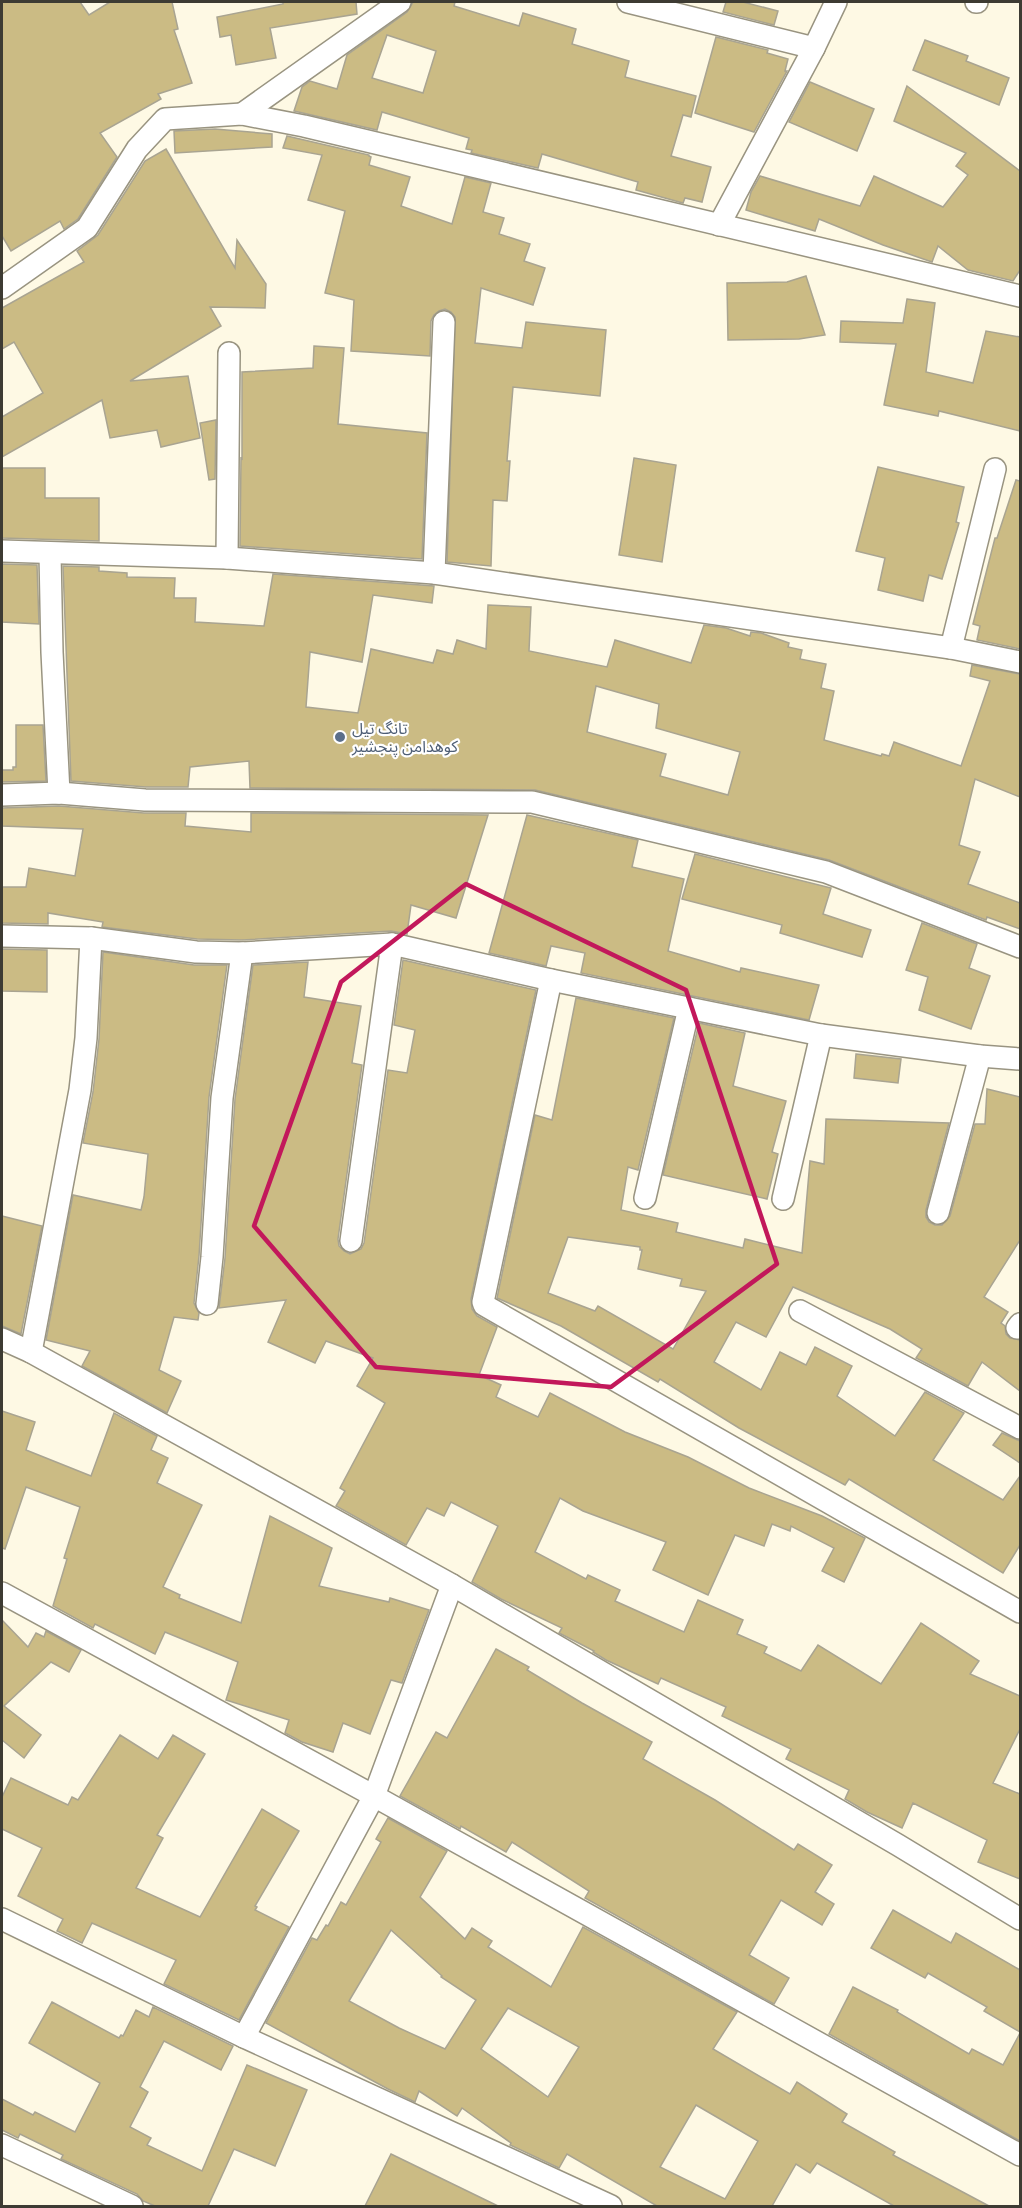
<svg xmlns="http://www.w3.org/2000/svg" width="1022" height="2208" font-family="'IBM Plex Serif','Noto Sans Arabic',serif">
<rect width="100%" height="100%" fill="#fef9e4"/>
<g fill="#cbbb84" stroke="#a9a491" stroke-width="1.5" fill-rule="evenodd">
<path d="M2,2H80L89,15L110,2H172L178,29L174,30L192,83L158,94L161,99L100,133L117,157L78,219L64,229L60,221L11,251L2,236Z"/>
<path d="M283,2H356L357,14L270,28L276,58L236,65L231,35L220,37L217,17L283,4Z"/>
<path d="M413,2H455L454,6L519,26L523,13L576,29L572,44L629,61L625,77L696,96L691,117L683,115L671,156L711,167L702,202L685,198L683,203L636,190L638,182L542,154L538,168L471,153L472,150L466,149L469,138L382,112L377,130L294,111L302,87L310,81L337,89L347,55L407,12ZM387,35L436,51L423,93L372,78Z"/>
<path d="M726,2H743L778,11L774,25L723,12Z"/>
<path d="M716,37L768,50L767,53L788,59L785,71H787L754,132L695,113Z"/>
<path d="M925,40L968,56L966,61L1009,78L999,105L913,70Z"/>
<path d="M810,82L874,109L857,151L789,122Z"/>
<path d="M907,86L1020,171V270L1013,281L968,270L938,246L932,262L883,245L819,219L815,231L746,210L751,192L760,176L860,206L874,176L943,207L968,175L956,166L966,153L894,121Z"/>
<path d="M215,129L272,134V147L175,153L174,131Z"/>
<path d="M287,136L369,155V156L371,157L369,165L410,177L401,206L452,224L465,177L491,183L483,212L504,218L499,234L530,244L524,261L545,268L533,305L481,288L475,343L522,348L526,322L606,330L600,396L513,387L507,461H510L507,501L493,500L491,566L447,562L455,317L451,312L445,309L439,311L434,315L431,321L430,356L351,351L354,300L325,293L345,211L308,200L322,155L283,148Z"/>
<path d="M166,149L235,268L237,240L266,284L265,308L210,307L221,326L130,381L188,376L200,438L161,447L157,430L110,438L102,400L2,457V417L43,393L14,342L2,349V308L84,262L77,251L98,235L145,161Z"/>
<path d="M806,276L825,335L799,339L728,340L727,283L787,282Z"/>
<path d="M907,299L935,303L926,372L973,383L986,331L1020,337V431L939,411L938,416L884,405L896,344L840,342L841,321L903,323Z"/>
<path d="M314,346L344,348L338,424L427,433L422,559L240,546L241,457L242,460V372L313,368Z"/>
<path d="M216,420L215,479L209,480L200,423Z"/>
<path d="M634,458L676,465L662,562L619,555Z"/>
<path d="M878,467L964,487L956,522L959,523L942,579L929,575L923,601L878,590L885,558L856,551Z"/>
<path d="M2,468H45V498H99V541L2,538Z"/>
<path d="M1016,480L1020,481V649L977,640L980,626L973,624L995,538H997Z"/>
<path d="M2,564L37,565L39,624L2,622Z"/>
<path d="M63,566L99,567V571L127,573V577L175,578L174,598H196L195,622L264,626L273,574L434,586L432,603L373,595L362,662L310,652L306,707L358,713L371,649L433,663L437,650L453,654L457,640L486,649L488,605L531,607L529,651L607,667L615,640L691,663L704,625L726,628L750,636L751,632L761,633L789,643L788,647L802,650L800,659L826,664L821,688L834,691L824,740L881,756L882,754L889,756L894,742L961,766L990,681L970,676L972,665L1020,674V797L975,779L959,845L980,852L968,884L1020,903V929L987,917L986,920L829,860L535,790L250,788L249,761L190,767L188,787H146L71,781ZM596,686L659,704L656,728L740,752L728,795L660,776L666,754L587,732Z"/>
<path d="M16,725H43L46,781L2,782V770H13V767H16Z"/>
<path d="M59,806L144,813H186L185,826L251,832V813L488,815L456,918L411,905L407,934L391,931L242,940L197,939L102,927L103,922L48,913V924L2,923V887H26L29,868L75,876L83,829L2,826V808Z"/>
<path d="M527,815L638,840L632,867L684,879L668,951L740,972L741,968L819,985L809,1020L581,973L585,953L551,946L546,966L489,953Z"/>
<path d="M695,854L831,888L823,914L871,930L862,957L780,933L782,925L682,899Z"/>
<path d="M922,923L977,944L969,968L990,976L971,1029L919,1010L928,977L906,970Z"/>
<path d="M2,949L47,950V992L2,991Z"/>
<path d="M103,952L194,965H227L209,1097L199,1256L194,1303L199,1313L198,1320L174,1317L159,1370L181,1381L167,1413L82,1366L90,1351L46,1340L73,1195L141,1210L144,1197L148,1154L83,1143L93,1092L99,1039Z"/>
<path d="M403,960L536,990L471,1299L472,1309L477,1316L497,1327L479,1375L501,1385L496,1397L538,1417L550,1393L625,1432L688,1457L749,1488L822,1516L865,1538L844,1582L822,1571L834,1548L791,1526L790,1531L772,1524L764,1546L735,1535L708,1595L653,1570L666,1542L583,1511L560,1498L535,1552L586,1579L588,1575L620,1590L615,1601L684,1632L698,1600L743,1620L737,1634L767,1647L764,1653L801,1671L818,1645L881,1684L921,1623L979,1661L970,1674L1020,1696V1729L993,1783L1020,1794V1879L978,1862L987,1840L913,1803L902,1828L867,1812L845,1799L849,1790L786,1759L791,1749L722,1716L726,1707L661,1678L658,1684L606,1660L593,1652L594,1651L559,1633L562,1628L501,1599L472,1582L498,1526L451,1502L444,1516L427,1508L406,1545L336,1506L345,1491L340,1488L385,1403L357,1386L373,1358L326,1341L315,1363L268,1342L286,1300L219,1308L225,1258L235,1099L253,965L308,962L304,997L361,1006L352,1063L362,1065L338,1239L339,1246L344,1251L350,1254L361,1249L364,1243L388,1070L407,1073L415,1030L394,1025Z"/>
<path d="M576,998L674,1018L638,1170L628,1167L621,1210L678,1223L676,1232L743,1248L745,1239L802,1253L810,1161L824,1164L826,1119L949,1123L926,1210V1217L929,1222L935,1225H942L950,1216L975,1124H985L987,1089L1020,1097V1240L984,1297L1008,1312L1001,1323L1005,1326L1006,1334L1010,1338L1020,1340V1391L982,1362L968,1386L916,1358L922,1349L890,1329L793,1287L766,1337L736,1322L714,1362L761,1390L780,1352L806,1365L815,1347L852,1366L837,1396L895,1436L925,1392L964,1413L933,1460L1003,1500L1020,1476V1545L1003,1573L849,1479L845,1485L739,1428L660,1379L658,1382L561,1326L497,1298L535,1115L552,1120ZM568,1237L640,1247V1250H642L638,1269L682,1279L680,1286L706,1291L673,1349L598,1306L595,1311L548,1293Z"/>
<path d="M699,1023L745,1033L733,1086L786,1101L772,1152L778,1154L767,1199L663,1175Z"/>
<path d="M856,1054L901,1059L898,1083L854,1078Z"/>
<path d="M2,1216L42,1226L21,1334L2,1326Z"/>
<path d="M2,1411L35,1422L26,1450L91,1476L114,1413L157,1436L151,1450L168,1458L157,1483L202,1505L163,1587L180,1595L179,1598L241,1623L270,1516L332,1548L319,1586L389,1602L390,1598L429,1610L402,1683L391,1680L370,1734L343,1723L333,1752L302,1742L285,1733L289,1720L226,1700L238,1662L165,1632L155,1654L95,1624L93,1628L53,1606L67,1559L64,1558L80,1507L26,1487L5,1549L2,1548Z"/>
<path d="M1002,1433L1020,1441V1463L993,1445Z"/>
<path d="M2,1620L28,1647L36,1633L44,1637L46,1631L81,1650L69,1672L51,1662L4,1706L41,1735L24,1758L2,1740Z"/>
<path d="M496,1649L529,1667L527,1670L582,1703L652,1742L643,1759L715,1800L794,1850L798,1844L832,1865L815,1892L834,1904L822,1925L781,1900L749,1955L789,1978L774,2004L585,1898L589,1891L512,1842L506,1852L461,1826L460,1829L400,1796L436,1732L447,1738Z"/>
<path d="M120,1735L158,1759L173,1735L205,1754L157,1835L163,1838L136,1888L200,1917L262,1809L299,1831L255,1906L257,1907L255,1910L289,1927L239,2020L164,1984L176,1960L92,1923L82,1943L57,1931L63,1919L18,1896L42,1848L2,1829V1797L11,1778L68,1805L72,1797L78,1800Z"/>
<path d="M388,1818L447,1851L420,1897L465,1939L472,1928L492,1941L488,1947L551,1987L583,1927L737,2012L713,2049L790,2094L797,2082L847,2114L842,2122L895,2152L893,2155L989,2206H894L817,2163L810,2173L796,2164L772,2206H657L567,2154L559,2168L510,2145L511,2143L462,2108L457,2116L419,2091L415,2102L388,2089L266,2023L312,1938L317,1940L326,1925L328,1926L341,1902L346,1905L381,1842L376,1839ZM391,1930L442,1976L441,1977L476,2000L445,2049L399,2028L349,2001ZM508,2008L579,2047L548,2097L481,2049ZM696,2105L758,2141L725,2199L660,2167Z"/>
<path d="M893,1910L951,1943L956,1933L1020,1970V2032L984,2011L987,2007L928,1973L925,1978L871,1948Z"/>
<path d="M853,1987L898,2010L897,2012L969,2054L972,2049L1003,2065L1020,2033V2141L829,2034Z"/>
<path d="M52,2002L119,2038L121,2035L123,2036L136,2010L149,2017L153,2007L233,2046L221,2070L164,2041L140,2087L148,2092L130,2127L151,2138L147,2145L202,2171L247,2065L307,2090L275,2166L234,2149L208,2206H155L143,2201L137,2194L61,2159L63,2155L20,2134L18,2138L2,2130V2099L33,2115L35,2112L75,2132L100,2083L29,2043Z"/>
<path d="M391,2154L498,2206H365Z"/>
</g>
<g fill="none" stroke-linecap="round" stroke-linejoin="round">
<defs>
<g id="street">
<path d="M628,2L814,48"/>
<path d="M976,2H977"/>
<path d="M242,114L400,2"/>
<path d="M719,225L814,48L836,2"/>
<path d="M2,288L87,228L137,149L165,119L242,114L304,126L1020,296"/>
<path d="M2,551L227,558L434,573L951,648L1020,662"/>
<path d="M50,554L52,652L59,793"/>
<path d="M227,558L229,353"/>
<path d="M434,573L444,322"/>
<path d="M951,648L995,469"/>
<path d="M2,795L59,793L145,800L532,802L826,872L1020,947"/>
<path d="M2,936L91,938L196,952L242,953L392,944L551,980L821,1035L980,1056L1020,1059"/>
<path d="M551,980L483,1302L484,1305L1020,1612"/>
<path d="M645,1198L689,1008"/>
<path d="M783,1199L821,1035"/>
<path d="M938,1213L980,1056"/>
<path d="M351,1241L392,944"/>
<path d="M207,1304L212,1257L222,1098L242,953"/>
<path d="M800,1311L1020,1428"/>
<path d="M1017,1328L1020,1324"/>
<path d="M2,1339L31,1352L452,1585L898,1845L1020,1919"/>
<path d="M31,1352L80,1090L86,1038L91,938"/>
<path d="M2,1593L374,1796L1020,2155"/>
<path d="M2,1919L244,2037L611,2206"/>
<path d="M244,2037L374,1796L452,1585"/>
<path d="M2,2145L132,2206"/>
</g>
</defs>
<use href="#street" stroke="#999481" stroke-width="24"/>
<use href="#street" stroke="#fff" stroke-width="21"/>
</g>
<path fill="none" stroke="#c2185b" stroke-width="4.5" stroke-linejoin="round" d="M466,884L686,990L777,1264L611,1387L376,1367L254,1226L341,982Z"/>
<circle fill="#5c6f8a" stroke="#fff" stroke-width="2" cx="340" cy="737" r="6"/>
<g text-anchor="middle" stroke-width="4.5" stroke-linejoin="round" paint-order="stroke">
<g font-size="16" fill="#4e5e75" stroke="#fff" text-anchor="start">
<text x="352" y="734">تانگ تیل<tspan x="352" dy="18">کوهدامن پنجشیر</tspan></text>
</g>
</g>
<rect width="1022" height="2208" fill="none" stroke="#3d3b33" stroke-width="6"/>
</svg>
